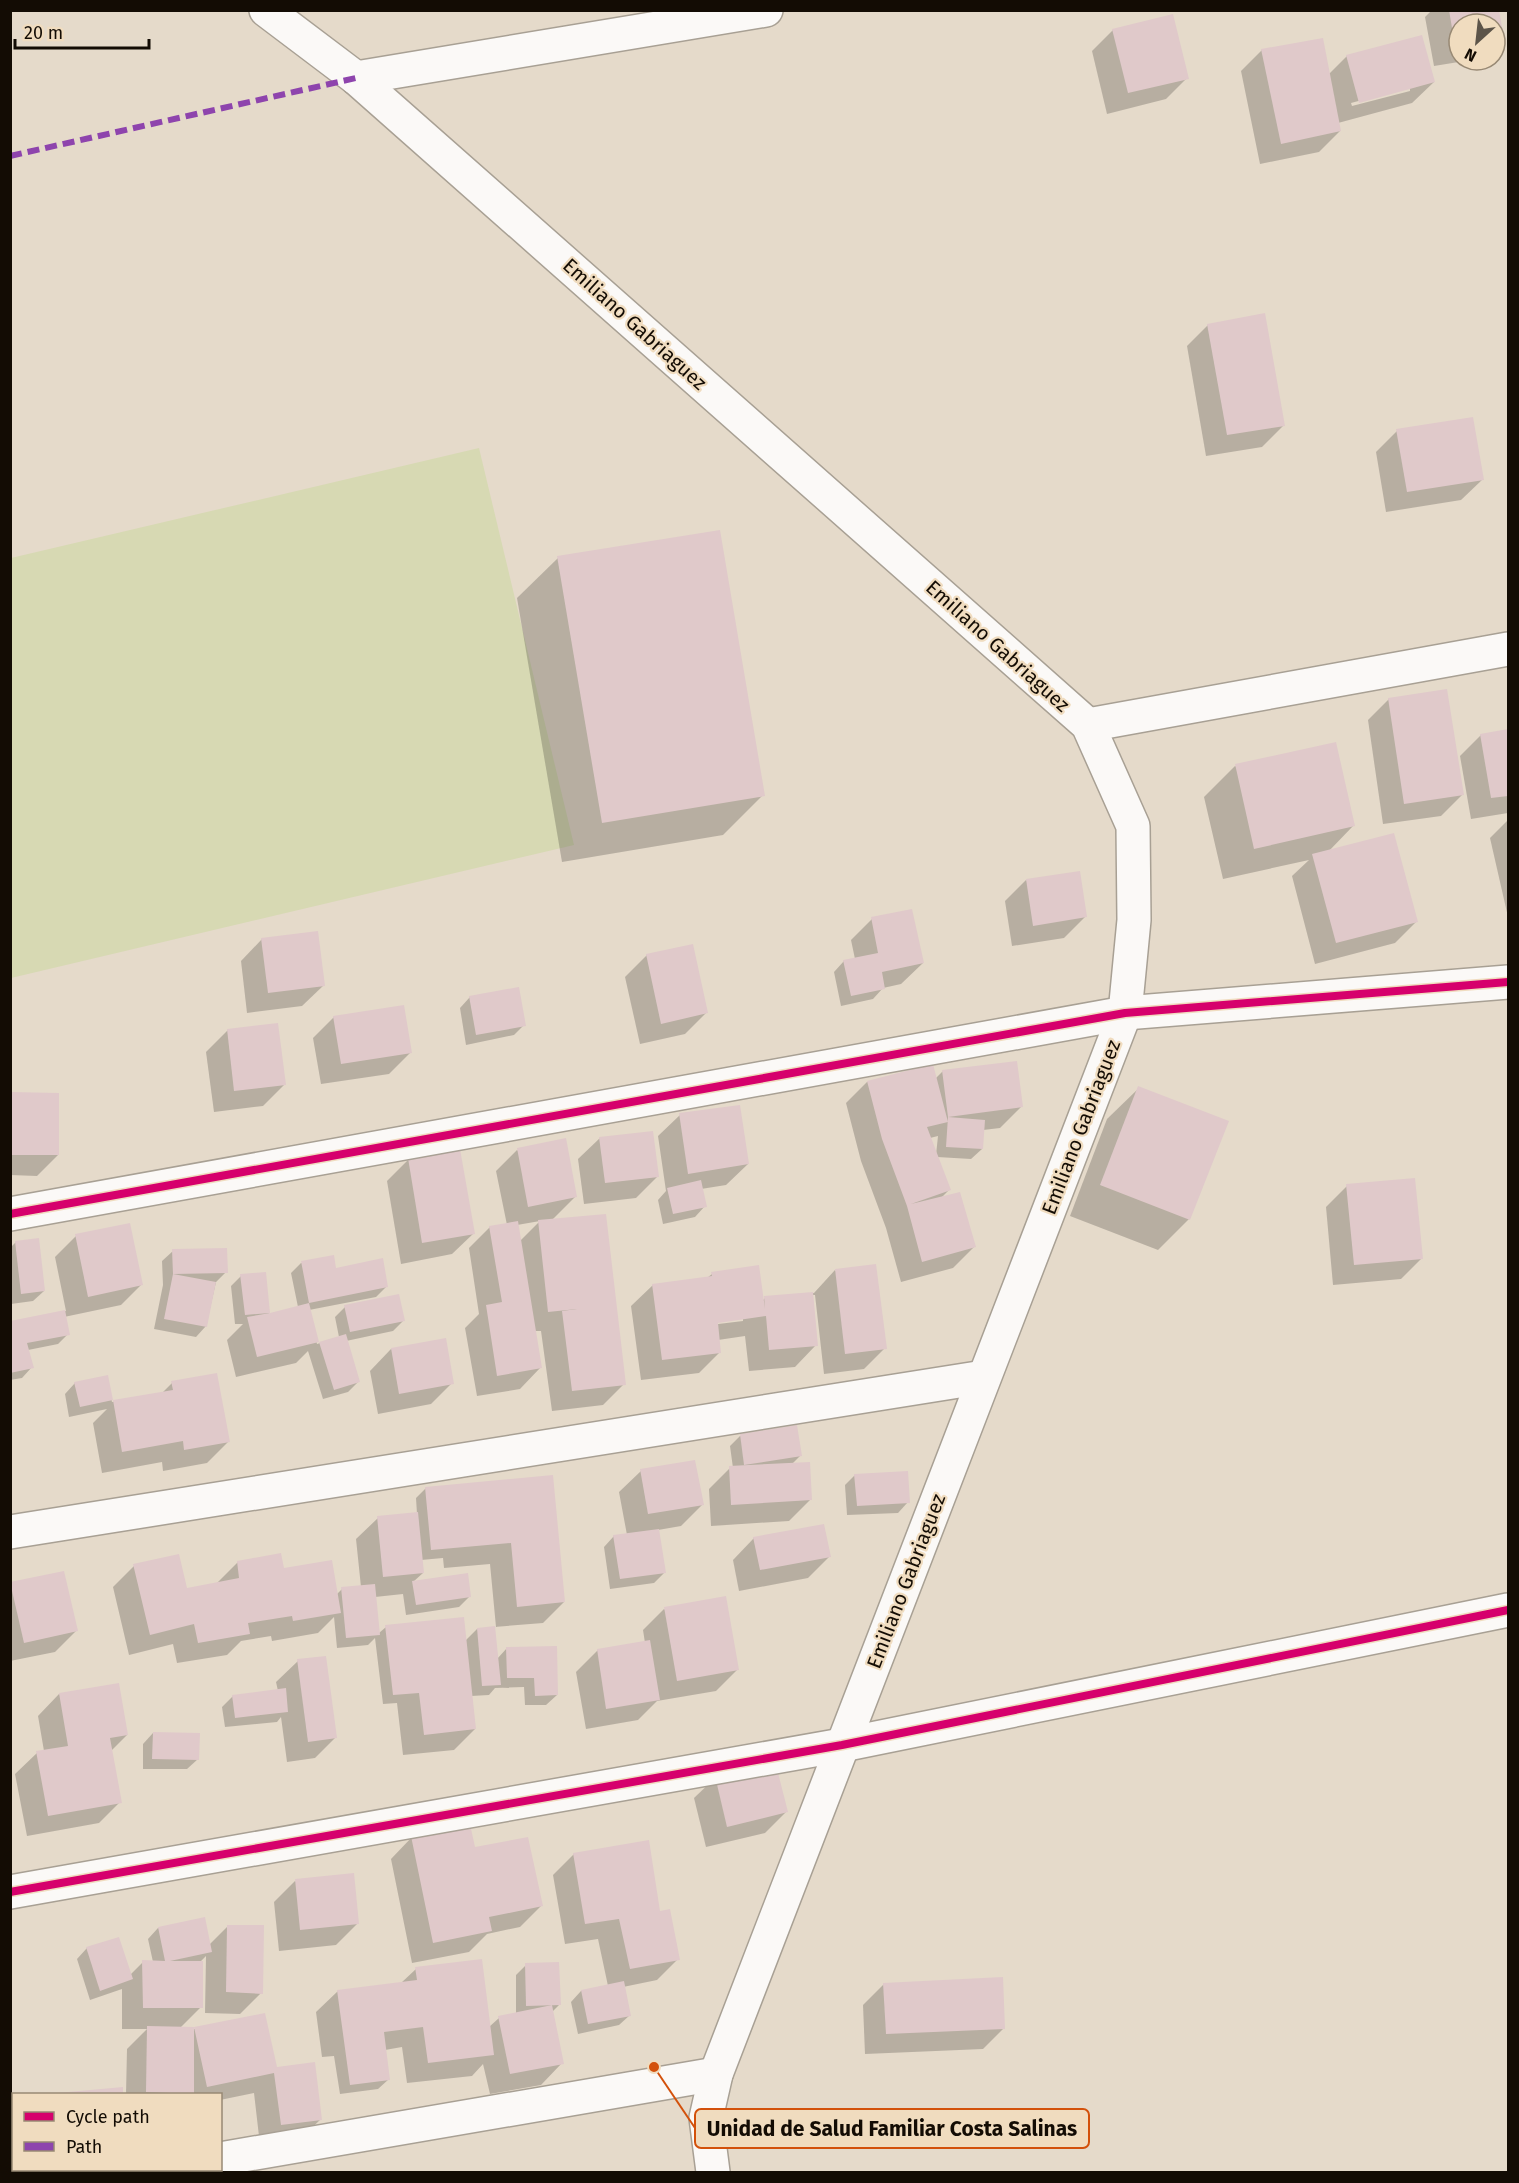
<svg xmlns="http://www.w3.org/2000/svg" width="1519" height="2183" font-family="'Fira Sans',sans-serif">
<rect width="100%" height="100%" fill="#e5daca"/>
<path fill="#d7d9b3" d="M479,448L574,845L11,978V558Z"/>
<g fill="#0003" fill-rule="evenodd">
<path d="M1432,10H1498L1503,37L1495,45V24H1459V60H1471L1434,66L1425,17Z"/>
<path d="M1113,30L1187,78L1166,99L1107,114L1092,51Z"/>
<path d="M1262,50L1328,75L1347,56L1434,82L1412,103L1338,123L1340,131L1319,152L1260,164L1241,71ZM1410,87V91L1352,106L1351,103Z"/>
<path d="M1208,325L1284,425L1262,447L1206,456L1187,346Z"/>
<path d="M1397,431L1483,479L1461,500L1386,512L1376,452Z"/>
<path d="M558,558L763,795L723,835L562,862L517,598Z"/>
<path d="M1389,699L1462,795L1441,816L1383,824L1368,720Z"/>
<path d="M1508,731V813L1471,819L1460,756L1481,735Z"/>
<path d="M1235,766L1354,825L1328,852L1416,922L1395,943L1315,964L1292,876L1309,860L1223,879L1204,797Z"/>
<path d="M1508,820V917L1490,838Z"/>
<path d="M1026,880L1085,917L1064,938L1012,946L1005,901Z"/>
<path d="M872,919L923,963L901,984L883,988L873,999L841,1006L834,972L844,961L855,959L851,940Z"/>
<path d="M262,939L324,985L302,1006L247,1013L241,961Z"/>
<path d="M647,955L706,1013L685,1034L640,1044L625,977Z"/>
<path d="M470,997L524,1025L514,1035L466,1045L460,1008Z"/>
<path d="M334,1017L410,1053L389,1074L321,1084L313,1038Z"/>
<path d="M228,1030L285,1084L263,1106L214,1112L206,1052Z"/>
<path d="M943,1071L1021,1107L1000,1128L983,1130L982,1149L971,1159L937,1157L949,1190L941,1198L974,1247L953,1268L901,1282L886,1228L861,1161L846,1103L867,1082L935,1079ZM938,1136L936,1155L930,1138Z"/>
<path d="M1139,1088L1189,1219L1158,1250L1070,1216L1107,1119Z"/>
<path d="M10,1094L58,1155L37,1176L10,1175Z"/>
<path d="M680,1115L748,1164L726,1185L701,1189L705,1206L695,1217L663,1224L658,1200L666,1191L658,1136Z"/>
<path d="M600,1138L657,1177L636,1198L584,1204L578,1159Z"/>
<path d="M517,1150L575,1197L552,1220L624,1384L603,1405L552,1411L541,1331H535L541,1367L520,1389L477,1396L465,1328L479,1314L469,1248L490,1227L507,1225L496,1171ZM540,1221L520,1241L517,1225Z"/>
<path d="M408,1160L474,1233L452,1254L401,1264L387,1181Z"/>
<path d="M1347,1186L1422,1258L1401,1279L1333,1285L1326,1207Z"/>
<path d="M76,1236L142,1284L121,1305L64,1317L68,1334L58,1344L28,1350L32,1367L22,1378L10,1380V1322L66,1311L55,1257Z"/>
<path d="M16,1242L44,1291L33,1301L11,1304L10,1248Z"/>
<path d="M173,1251L226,1272L216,1282L206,1326L196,1337L154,1329L163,1285L162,1261Z"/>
<path d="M301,1263L335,1270L387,1286L376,1297L309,1310L317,1344L339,1337L335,1317L345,1307L403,1321L393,1331L346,1341L359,1381L348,1392L323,1399L308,1351L296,1363L236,1377L227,1340L243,1324H235L231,1286L241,1276L264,1274L269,1314L298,1307L291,1273Z"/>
<path d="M835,1270L885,1348L864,1369L824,1374L815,1295H812L816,1345L795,1367L749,1371L745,1336L718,1340L720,1352L699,1373L641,1380L631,1306L653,1285L707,1278L712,1274L762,1301L765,1298L814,1293ZM743,1318V1321L710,1325V1322Z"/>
<path d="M391,1349L452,1383L431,1404L378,1414L370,1371Z"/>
<path d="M107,1377L112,1402L162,1393L172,1383L228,1442L207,1463L163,1471L162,1462L102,1473L93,1423L107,1409L69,1417L65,1394L75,1383Z"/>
<path d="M740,1436L800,1456L792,1464L810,1500L789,1521L711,1526L709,1489L730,1468H733L730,1446Z"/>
<path d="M641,1471L702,1505L681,1526L658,1530L664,1573L654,1583L610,1589L604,1547L614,1536L627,1535L619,1492Z"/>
<path d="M855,1475L908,1502L898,1513L847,1515L845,1485Z"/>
<path d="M552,1477L564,1602L543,1623L494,1627L497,1659L507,1648L557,1695L546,1705H525L524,1687L495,1688L489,1695L471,1696L475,1729L454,1750L403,1755L397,1703L383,1704L375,1638L368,1645L337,1648L334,1617L318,1633L272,1641L271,1636L241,1641L227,1655L177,1663L173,1644L129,1655L113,1587L134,1566L186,1590L216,1584L238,1562L282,1570L336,1595L342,1589L361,1587L356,1539L378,1518L417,1514L416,1498L426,1488ZM443,1558L444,1568L490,1564L496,1627L477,1629L465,1641L386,1627L379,1633L375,1597L403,1594L406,1615L459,1607L470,1596L413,1582L423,1573L421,1560Z"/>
<path d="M754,1538L829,1557L808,1578L739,1591L733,1560Z"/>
<path d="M11,1584L76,1631L55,1652L10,1661Z"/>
<path d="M664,1609L738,1669L716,1691L657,1701L638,1720L586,1729L576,1672L598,1650L645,1643L643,1630Z"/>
<path d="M298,1661L336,1737L315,1758L287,1762L281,1717L277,1722L225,1727L222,1707L233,1696L278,1691L276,1682Z"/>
<path d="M59,1694L127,1735L111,1751L120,1802L99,1823L27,1836L15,1774L37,1753L44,1751L38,1716Z"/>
<path d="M153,1733L198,1759L187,1769H143V1744Z"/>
<path d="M716,1777L786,1812L765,1833L706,1847L694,1798Z"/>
<path d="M412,1837L474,1849L541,1906L520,1927L487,1934L469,1952L412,1963L391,1859Z"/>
<path d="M574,1854L659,1912L678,1959L657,1980L623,1987L630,2015L619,2025L578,2034L571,2002L581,1991L608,1986L598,1939L565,1944L553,1875Z"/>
<path d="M295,1881L357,1924L336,1945L279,1951L274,1902Z"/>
<path d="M228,1926L261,1993L240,2014L205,2013L206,1956L201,1961V2007L180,2028L195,2029L275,2069L321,2119L299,2140L260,2145L254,2093L220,2100V2094H126L127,2049L147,2029H122V1989L90,2000L77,1959L87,1948L130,1975L143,1962H153L148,1939L158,1928L209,1945Z"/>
<path d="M526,1965L559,2005L552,2012L562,2063L541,2085L490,2094L483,2064L472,2076L407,2083L402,2047L385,2050L389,2079L378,2089L340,2094L334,2056L322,2057L316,2012L338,1991L401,1983L416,1969L489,2027L499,2018L516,2014V1975Z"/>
<path d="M884,1984L1004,2028L983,2049L865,2054L863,2005Z"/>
<path d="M121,2089L122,2094H60Z"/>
<path d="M43,2170H118L115,2172H43Z"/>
</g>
<g fill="#e0c9ca">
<path d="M1449,10H1499L1504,38L1495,39V24H1459V45L1455,46Z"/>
<path d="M1173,14L1189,79L1128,93L1112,29Z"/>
<path d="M1422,35L1435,82L1359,103L1346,55Z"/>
<path d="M1323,38L1341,131L1281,144L1261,49Z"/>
<path d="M1265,313L1285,426L1227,435L1207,324Z"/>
<path d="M1473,417L1484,480L1407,492L1396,429Z"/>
<path d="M720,530L765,796L602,823L557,556Z"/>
<path d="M1447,689L1464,795L1404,804L1388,698Z"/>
<path d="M1508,729V796L1491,798L1480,734Z"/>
<path d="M1336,742L1355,826L1254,849L1235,764Z"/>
<path d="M1394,833L1418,922L1336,943L1312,854Z"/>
<path d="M1080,871L1087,917L1033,926L1026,879Z"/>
<path d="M912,909L924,963L882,972L885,989L851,996L843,960L878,953L871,917Z"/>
<path d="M318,931L325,986L268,993L261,938Z"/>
<path d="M693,944L708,1013L661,1024L646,954Z"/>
<path d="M519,987L526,1026L476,1035L469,996Z"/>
<path d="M404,1005L412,1053L341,1064L333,1016Z"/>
<path d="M278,1023L286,1085L234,1091L227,1029Z"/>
<path d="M1017,1061L1023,1107L948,1117L985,1120L983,1149L946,1147L948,1117L942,1070Z"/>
<path d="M933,1064L948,1122L927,1127L951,1190L911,1204L960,1192L976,1247L922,1262L907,1206L882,1139L867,1081Z"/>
<path d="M1138,1086L1229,1121L1190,1220L1100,1185Z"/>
<path d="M10,1092L59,1093V1155H10Z"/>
<path d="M740,1105L749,1164L688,1174L679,1113Z"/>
<path d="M653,1131L659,1177L605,1183L599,1137Z"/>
<path d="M566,1138L577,1197L528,1207L517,1148Z"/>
<path d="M460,1149L475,1234L422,1243L408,1158Z"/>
<path d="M1415,1178L1423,1259L1354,1265L1346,1184Z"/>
<path d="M701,1180L707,1207L673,1214L667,1188Z"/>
<path d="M606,1214L626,1385L572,1391L562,1311L577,1309L548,1312L538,1220Z"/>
<path d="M518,1221L542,1368L497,1376L486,1305L502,1302L489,1226Z"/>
<path d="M130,1223L143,1285L88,1297L75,1234Z"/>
<path d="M39,1238L45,1291L21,1294L15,1241Z"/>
<path d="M227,1248L228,1273L173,1274L216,1282L207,1327L164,1319L173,1274L172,1249Z"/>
<path d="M334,1255L336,1268L383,1258L388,1287L309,1303L301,1261Z"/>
<path d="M876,1264L887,1349L845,1354L835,1269Z"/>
<path d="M759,1265L765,1309L764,1296L813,1292L818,1346L769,1350L766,1316L718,1323L721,1353L662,1360L652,1284L712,1276L711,1272Z"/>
<path d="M266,1272L270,1313L309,1303L319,1342L257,1357L247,1317L270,1313L245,1315L240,1274Z"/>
<path d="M399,1294L405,1321L350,1332L344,1305Z"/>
<path d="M65,1310L70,1335L27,1343L34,1368L10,1373V1321Z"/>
<path d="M346,1334L360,1382L334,1390L319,1342Z"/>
<path d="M446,1338L454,1384L399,1394L391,1348Z"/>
<path d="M217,1373L230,1442L184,1450L183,1441L122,1452L113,1400L80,1407L74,1382L108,1375L113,1400L173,1390L171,1381Z"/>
<path d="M797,1425L802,1456L744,1465L740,1434Z"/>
<path d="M695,1460L704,1505L648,1514L640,1469Z"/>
<path d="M810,1462L812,1500L731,1505L729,1466Z"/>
<path d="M908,1471L910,1503L857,1506L854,1474Z"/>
<path d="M553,1475L565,1602L517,1607L511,1543L431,1550L425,1487Z"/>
<path d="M418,1512L424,1573L383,1577L377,1516Z"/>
<path d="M824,1524L831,1557L760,1570L753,1537Z"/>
<path d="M659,1529L666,1573L620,1579L613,1535Z"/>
<path d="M281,1553L284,1568L332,1560L341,1613L293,1621L292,1616L248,1623L250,1634L198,1643L194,1624L150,1635L133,1564L179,1554L187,1588L239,1578L237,1561Z"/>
<path d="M64,1571L78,1631L24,1643L10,1582Z"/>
<path d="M468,1573L471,1597L416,1605L412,1581Z"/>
<path d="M375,1584L380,1635L346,1638L341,1587Z"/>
<path d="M726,1596L739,1670L677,1681L664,1607Z"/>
<path d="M464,1617L476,1729L424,1735L419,1693L393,1695L385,1625Z"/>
<path d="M495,1626L501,1685L482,1686L477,1628Z"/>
<path d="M650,1640L660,1700L606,1709L597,1649Z"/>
<path d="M557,1646L558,1695L535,1696L534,1678H507L506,1647Z"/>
<path d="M326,1656L337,1738L308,1742L297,1659Z"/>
<path d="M119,1683L128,1735L110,1738L122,1803L48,1816L36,1751L68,1746L59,1693Z"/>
<path d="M286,1688L288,1712L235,1718L232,1695Z"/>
<path d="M153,1732L200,1733L199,1760L152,1759Z"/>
<path d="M775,1761L788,1812L727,1827L715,1776Z"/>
<path d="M470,1824L475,1847L528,1837L543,1906L489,1917L492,1931L433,1943L411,1836Z"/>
<path d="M649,1840L660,1911L670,1909L680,1960L630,1969L619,1919L585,1924L573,1853Z"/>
<path d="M354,1873L359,1924L300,1930L295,1879Z"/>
<path d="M205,1917L212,1952L170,1961H203V2008H143L142,1960L165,1961L158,1927Z"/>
<path d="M227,1925H264L263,1994L226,1992Z"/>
<path d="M119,1937L133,1979L100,1991L86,1947Z"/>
<path d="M482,1959L494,2055L428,2063L423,2027L384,2032L390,2080L350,2085L337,1990L417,1980L415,1967Z"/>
<path d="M559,1962L561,2005L526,2006L525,1963Z"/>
<path d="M1003,1977L1005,2029L886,2034L883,1983Z"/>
<path d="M624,1981L631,2016L588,2024L581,1990Z"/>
<path d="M552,2005L564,2064L510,2074L498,2016Z"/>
<path d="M265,2013L277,2067L315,2062L322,2120L281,2125L274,2073L207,2087L194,2027Z"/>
<path d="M147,2026L194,2027V2094L146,2092Z"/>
<path d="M123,2087V2094H57V2093Z"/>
</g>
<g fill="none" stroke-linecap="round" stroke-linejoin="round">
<defs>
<g id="minor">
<path d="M356,78L766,10"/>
<path d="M1088,725L1508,649"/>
<path d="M10,1214L1125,1013L1508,982"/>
<path d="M10,1532L984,1377"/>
<path d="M10,1892L842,1745L1508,1610"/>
<path d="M220,2159L716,2074"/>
</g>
<path id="major" d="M266,10L356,78L1088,725L1133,826L1134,920L1125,1013L716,2074L706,2118L713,2172"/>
</defs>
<use href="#minor" stroke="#a8a094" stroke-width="36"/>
<use href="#major" stroke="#a8a094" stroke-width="36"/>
<use href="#minor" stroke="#fbf9f7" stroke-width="33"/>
<use href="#major" stroke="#fbf9f7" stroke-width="33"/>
<path stroke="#8e44ad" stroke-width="6" stroke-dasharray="12 6" stroke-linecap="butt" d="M10,156L356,78"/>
<defs>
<g id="cycleway">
<path d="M10,1214L1125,1013L1508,982"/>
<path d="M10,1892L842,1745L1508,1610"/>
</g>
</defs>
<use href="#cycleway" stroke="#f0dcbf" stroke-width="11"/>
<use href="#cycleway" stroke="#d6006c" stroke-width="8"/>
</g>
<g text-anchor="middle" stroke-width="4.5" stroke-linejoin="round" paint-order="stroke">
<g font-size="20" fill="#130c04" stroke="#f0dcbf">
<text transform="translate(635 324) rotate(42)" y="7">Emiliano Gabriaguez</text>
<text transform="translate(998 646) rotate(42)" y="7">Emiliano Gabriaguez</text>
<text transform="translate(1081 1127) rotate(-69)" y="7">Emiliano Gabriaguez</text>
<text transform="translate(906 1581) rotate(-69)" y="7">Emiliano Gabriaguez</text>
</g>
</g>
<path fill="none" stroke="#d3510b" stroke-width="2" d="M654 2067L695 2128"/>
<circle fill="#d3510b" stroke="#f0dcbf" stroke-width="2" cx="654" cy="2067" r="6"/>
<rect fill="#f0dcbf" stroke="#d3510b" stroke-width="2" x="695" y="2109" width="394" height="39" rx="6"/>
<g font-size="21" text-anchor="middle" font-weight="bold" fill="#130c04">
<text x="892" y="2136">Unidad de Salud Familiar Costa Salinas</text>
</g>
<rect width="1519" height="2183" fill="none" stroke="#130c04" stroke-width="24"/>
<rect x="12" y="2093" width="210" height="78" fill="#f0dcbf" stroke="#988974" stroke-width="1.5"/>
<rect x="24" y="2112" width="30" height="9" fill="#d6006c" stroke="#988974" stroke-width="1.5"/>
<text x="66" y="2123" font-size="18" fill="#130c04">Cycle path</text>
<rect x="24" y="2142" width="30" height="9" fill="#8e44ad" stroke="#988974" stroke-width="1.5"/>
<text x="66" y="2153" font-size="18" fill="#130c04">Path</text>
<g transform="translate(1477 42) rotate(207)"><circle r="28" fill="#f0dcbf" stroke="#988974" stroke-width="1.5"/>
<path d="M0-4.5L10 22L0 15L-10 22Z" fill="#5c5449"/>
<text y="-9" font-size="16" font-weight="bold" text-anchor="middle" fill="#130c04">N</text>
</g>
<path d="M15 39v9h134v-9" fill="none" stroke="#130c04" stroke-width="3"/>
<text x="24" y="39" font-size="18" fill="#130c04" stroke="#f0dcbf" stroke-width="4.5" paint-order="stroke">20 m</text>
</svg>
